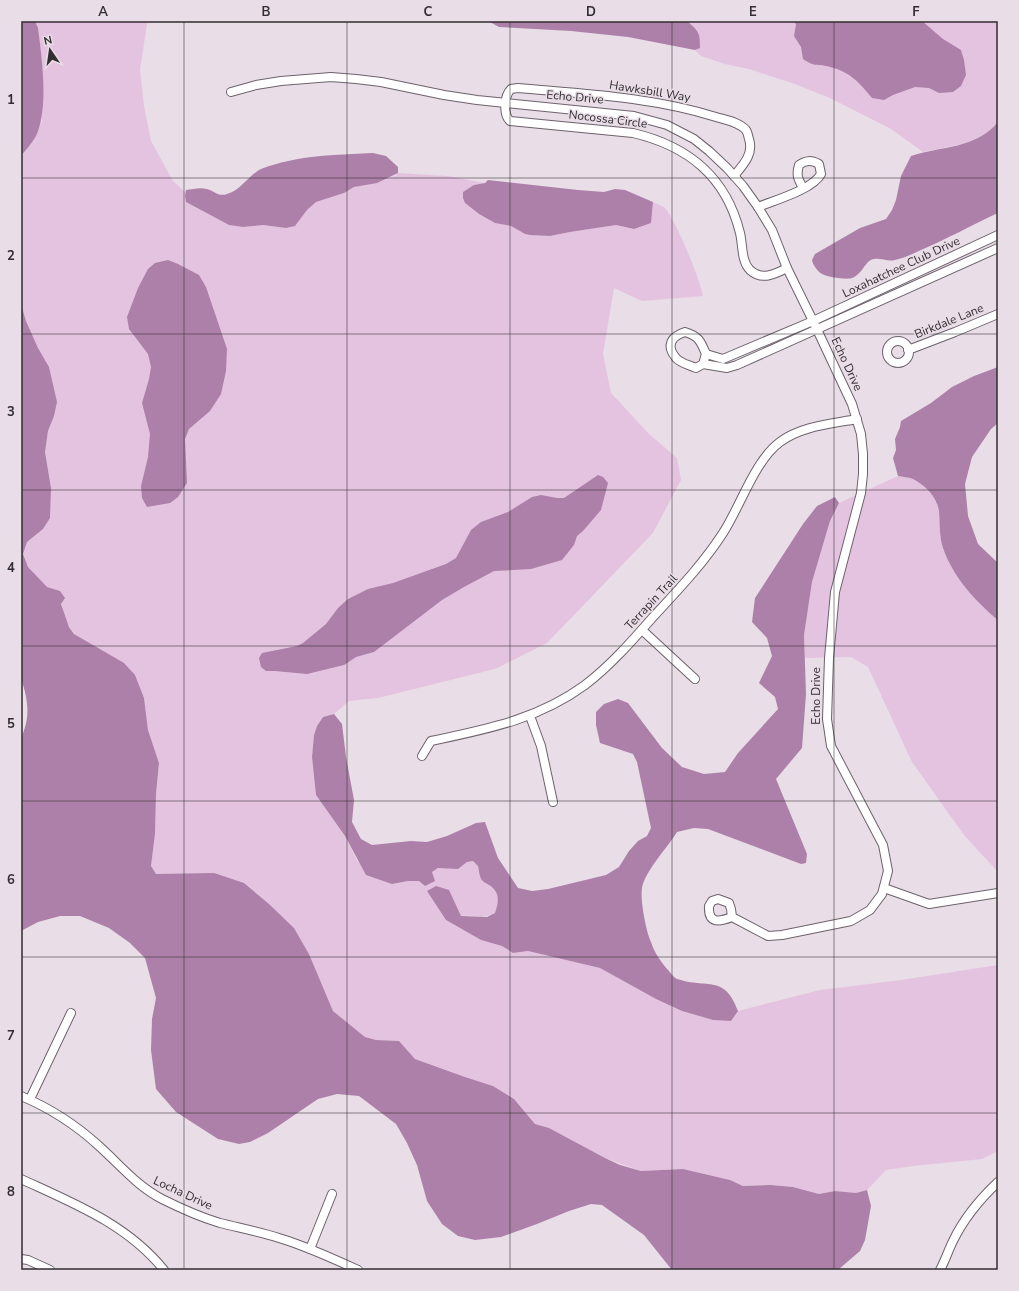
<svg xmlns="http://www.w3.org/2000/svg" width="1019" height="1291" font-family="'Nunito Sans',sans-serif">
<rect width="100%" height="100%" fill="#e9dde7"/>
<g fill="#e4c3e0">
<path d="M35,21H149L147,24L140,70L144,106L151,141L173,181L186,193L185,196L186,202L229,225L243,227L263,225L286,228L297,223L307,210L316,202L344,193L354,187L395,176L398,173L448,176L485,183L474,185L465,203L479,214L495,223L511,226L525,234L550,236L570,232L616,225L634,229L651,223L653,202C656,204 661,205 664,207C675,218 700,279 703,296L642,301L614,288L603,354L611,393L649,434L677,458L681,480L653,533L547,643L495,669L378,698L349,701L334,714L323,717L317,726L314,735L312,757L316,795L345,836L357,861L392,884L408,881H419L425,886C435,865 435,867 458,869L467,862L473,861L478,866C479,870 479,875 481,879C483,882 486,883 489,885C500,893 499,901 495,913C484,919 475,915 462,916C457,917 451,919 446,920L481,940L502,946L513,953L528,951L600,968L656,999L682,1011L713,1020L731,1021L738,1011L820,990L901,980L998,965V1151L982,1159L913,1166L886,1170L867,1190L856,1193L835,1191L819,1194L793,1187L771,1185L743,1186L730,1180L683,1169L641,1171L605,1158L549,1128L535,1124L514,1099L493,1086L465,1077L415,1059L399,1041L376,1040L365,1037L333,1011L309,954L294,928L269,904L244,883L173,874L156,875L151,866L155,834L156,794L159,763L148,730L144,697L84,640C80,638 76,636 74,633C65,623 61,604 60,591L47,588L28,567L23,554L27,542L43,529L50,498L51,488L45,452L48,431L54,416L49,367L38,348L26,321L21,304V157L35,137L42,120L43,69L38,28Z"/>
<path d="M687,21H998V122L993,128L973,142L923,152L891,129L832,99L795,84L749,69L725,64L701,56L695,50L698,49L697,30Z"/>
<path d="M898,476C902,477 908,477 913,479C925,485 937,497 939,511C940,523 939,536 943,548C953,577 975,601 998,620V872L964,835L912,762L868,667L851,657L805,658L804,635L812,582L830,521L839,503Z"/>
</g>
<g fill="#ad80a9">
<path d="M21,21H35L38,28C42,58 49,109 36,136C32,143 26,150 21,156Z"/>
<path d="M488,21H687C699,31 700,33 700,48L695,50L628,37L571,31L499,27Z"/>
<path d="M793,21H922L943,39L961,50L964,60L966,75L961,86L953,92L939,93L929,88L915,87L893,95L884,100L872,98C859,82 850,72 830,67C817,63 816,68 803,59L801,47L794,36L796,24Z"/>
<path d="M998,122V213C972,225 947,239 921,250C913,254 904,258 895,260C888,262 881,258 874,259C865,260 863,274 852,278C847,280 827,277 822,274C817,271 813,265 812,260L815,254L860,228L886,219L892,210L896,200L901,176L911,156C941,146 976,149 998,122Z"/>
<path d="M373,153L386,156L398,167V173L377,183L354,187L344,193L316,202L307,210L295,226L286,228L263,225L243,227L229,225L186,202L185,196L186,190C193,189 200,187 207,189C214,191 219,197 227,194C240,191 250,174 261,169C297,155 335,155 373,153Z"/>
<path d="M488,180L578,190L604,192L615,189L625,190L653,202L651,223L634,229L616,225L570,232L550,236L530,235L525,234L511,226L495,223L479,214L465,203L463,198V192L474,185L485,183Z"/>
<path d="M168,260L178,264L199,275L206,287L227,349L226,371L221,394L210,411L189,429L185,439L187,483L178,497L170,503L147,507L142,498L141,486L148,457L150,434L142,403L149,379L151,367L148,354L129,329L127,317L138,288L148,269L155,263Z"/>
<path d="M21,304L26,321L38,348L49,367L57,402L54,416L48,431L45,452L51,488L50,518L43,529L27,542L23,554L28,567L47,587L60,591L65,598L61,604L69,627L74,634L124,663L135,675L144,698L148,730L159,763L156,794L155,834L151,866L156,874L214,873L244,883L269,904L294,928L309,954L333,1011L365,1037L376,1040L399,1041L415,1059L465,1077L493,1086L514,1099L535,1124L549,1128L605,1158L620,1165L641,1171L683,1169L730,1180L743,1186L771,1185L793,1187L819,1194L835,1191L856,1193L867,1190L871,1206L865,1240L860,1251L839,1269L836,1270H672L644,1235L602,1205L591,1204L569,1211L537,1224L501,1237L475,1240L458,1236L442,1224L427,1201L417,1165L407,1143L396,1124L359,1096L337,1094L318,1099L268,1133L250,1142L239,1144L218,1139L176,1112L156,1089L151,1050L152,1019L156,998L145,958L130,943L109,928L80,916H60L38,922L21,931V738C31,716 28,700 21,678Z"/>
<path d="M998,367V423L991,429L972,457L965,484L968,516L978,544L998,563V620C975,601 953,577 943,548C939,536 940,523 939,511C937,497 925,485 913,479C908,477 902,477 898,476L893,458L896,450L895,439L900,427L901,421L931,403L952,387L974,376Z"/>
<path d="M598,475L603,477L608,483L601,510L583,531L577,536L574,545L562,560L531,569L494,571L464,587L442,600L374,652L356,657L344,665L307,674L275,671H266L261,667L259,658L262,653L297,646L303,643L326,624L338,608L348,599L368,589L393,583L446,564L456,558L471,530L481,522L508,512L532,497L541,495L557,498H564Z"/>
<path d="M835,497L839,503L830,521L812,582L804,635L806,694L802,748L776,779L807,854L806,863L801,864L708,829L694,828L677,832C668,847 645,871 642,888C640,900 646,931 651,942C654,952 661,962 668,970C671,973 673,977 677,979C707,989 725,974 738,1011L731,1021L713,1020L682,1011L656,999L600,968L528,951L513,953L502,946L481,940L446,920L427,891L436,886L449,890L461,916L487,917L495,913C499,901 500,892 489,885C486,883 483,882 481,879C479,875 479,870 478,866L473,861L467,862L458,869L438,868L432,872L435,881L425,886L419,881H408L392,884L366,875L345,836L316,795L312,757L314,735L317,726L323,717L334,714L342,724L346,757L354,800L352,822L361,839L372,845L411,841L427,842L447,836L476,823L485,822L498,858L518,888L532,891L548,889L606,875L619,867L629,851L638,841L647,836L651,828L637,762L633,754L600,743L596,725V712L604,704L618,699L628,703L662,748L682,767L704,774L725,772L738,753L778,709L775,697L759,683L772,656L767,638L752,622L755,598L803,524L817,506Z"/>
</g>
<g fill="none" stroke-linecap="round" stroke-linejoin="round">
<defs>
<g id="minor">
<path d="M231,92L256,85L281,81L331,77L356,79L381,82L444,95L477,100L634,116L667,125L694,139L709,151L727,168L743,186L758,207L772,230L787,268L813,321L852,404L861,434L863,454V474L861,493L835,592L829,658L827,719L831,746L883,845L888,871L882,894L870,910L851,921L782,935L768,936L732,917L731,909L729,903L718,899L712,901L709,906C708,924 719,922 732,917"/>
<path d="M734,176C743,165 754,154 749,139C748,136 748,133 746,130C739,122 726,120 716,117C652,97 585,94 518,88L511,89C504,96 503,114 510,121L633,133C688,146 726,176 740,233C743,245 741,261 750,270C762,281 775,274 787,268"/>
<path d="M758,207C775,200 812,190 821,174L819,164C811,160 806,160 799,165C796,175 798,179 803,188"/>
<path d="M685,332C699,336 701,342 706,354L703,364L696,368C689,365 680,363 676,358C665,345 672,336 685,332Z"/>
<circle cx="898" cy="352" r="11"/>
<path d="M908,350L955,332L998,314"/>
<path d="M706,354L723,359L813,321L998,235"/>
<path d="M703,364L727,368L737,365L998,248"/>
<path d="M642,630L695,679"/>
<path d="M530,716L541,746L553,802"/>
<path d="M422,756L431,741C487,729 537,720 585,685C611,665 632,641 653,617C678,590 703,564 723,533C740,507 755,460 780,442C801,426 831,424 857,419"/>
<path d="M884,888L929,904L998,893"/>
<path d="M21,1096C50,1108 76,1125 99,1146C120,1165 137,1186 162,1199C180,1208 200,1217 220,1223C240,1228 260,1232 279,1238C306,1246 332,1258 358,1270"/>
<path d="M30,1099L71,1013"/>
<path d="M21,1179C73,1203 127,1224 164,1270"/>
<path d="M310,1249L332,1194"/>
<path d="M21,1259L28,1260L50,1270"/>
<path d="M940,1270C945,1261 948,1251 953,1241C964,1218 980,1199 998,1182"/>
</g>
</defs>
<use href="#minor" stroke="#6d626c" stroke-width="10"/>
<use href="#minor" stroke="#fff" stroke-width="8"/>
</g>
<path fill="none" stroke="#322d31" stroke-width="1" stroke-opacity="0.55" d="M184,21V1270M347,21V1270M510,21V1270M672,21V1270M834,21V1270M21,178H998M21,334H998M21,490H998M21,646H998M21,801H998M21,957H998M21,1113H998"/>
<g text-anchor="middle" stroke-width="3" stroke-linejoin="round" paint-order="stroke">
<g font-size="12" fill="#322d31" stroke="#e9dde7">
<text transform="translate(650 91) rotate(9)" y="4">Hawksbill Way</text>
<text transform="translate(575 97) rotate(5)" y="4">Echo Drive</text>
<text transform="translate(608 119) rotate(7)" y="4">Nocossa Circle</text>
<text transform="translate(901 267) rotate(-25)" y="4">Loxahatchee Club Drive</text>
<text transform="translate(949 321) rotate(-22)" y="4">Birkdale Lane</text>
<text transform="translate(847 364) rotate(65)" y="4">Echo Drive</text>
<text transform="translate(651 602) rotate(-47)" y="4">Terrapin Trail</text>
<text transform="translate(816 696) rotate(-90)" y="4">Echo Drive</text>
<text transform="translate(183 1193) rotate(25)" y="4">Locha Drive</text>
</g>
</g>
<rect width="1019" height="1291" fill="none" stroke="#e9dde7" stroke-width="44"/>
<g transform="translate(50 50) rotate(347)" stroke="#e9dde7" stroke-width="3" paint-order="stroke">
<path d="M0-3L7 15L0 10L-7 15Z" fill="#322d31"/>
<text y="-6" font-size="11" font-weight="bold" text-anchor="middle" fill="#322d31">N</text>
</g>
<rect x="22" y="22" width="975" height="1247" fill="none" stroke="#322d31" stroke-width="1.5"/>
<g font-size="13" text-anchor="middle" font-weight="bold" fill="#322d31">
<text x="103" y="16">A</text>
<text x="266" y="16">B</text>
<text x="428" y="16">C</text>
<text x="591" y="16">D</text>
<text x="753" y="16">E</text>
<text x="916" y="16">F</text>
<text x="11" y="104">1</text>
<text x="11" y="260">2</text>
<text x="11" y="416">3</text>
<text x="11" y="572">4</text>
<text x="11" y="728">5</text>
<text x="11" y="884">6</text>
<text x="11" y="1040">7</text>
<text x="11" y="1196">8</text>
</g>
</svg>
